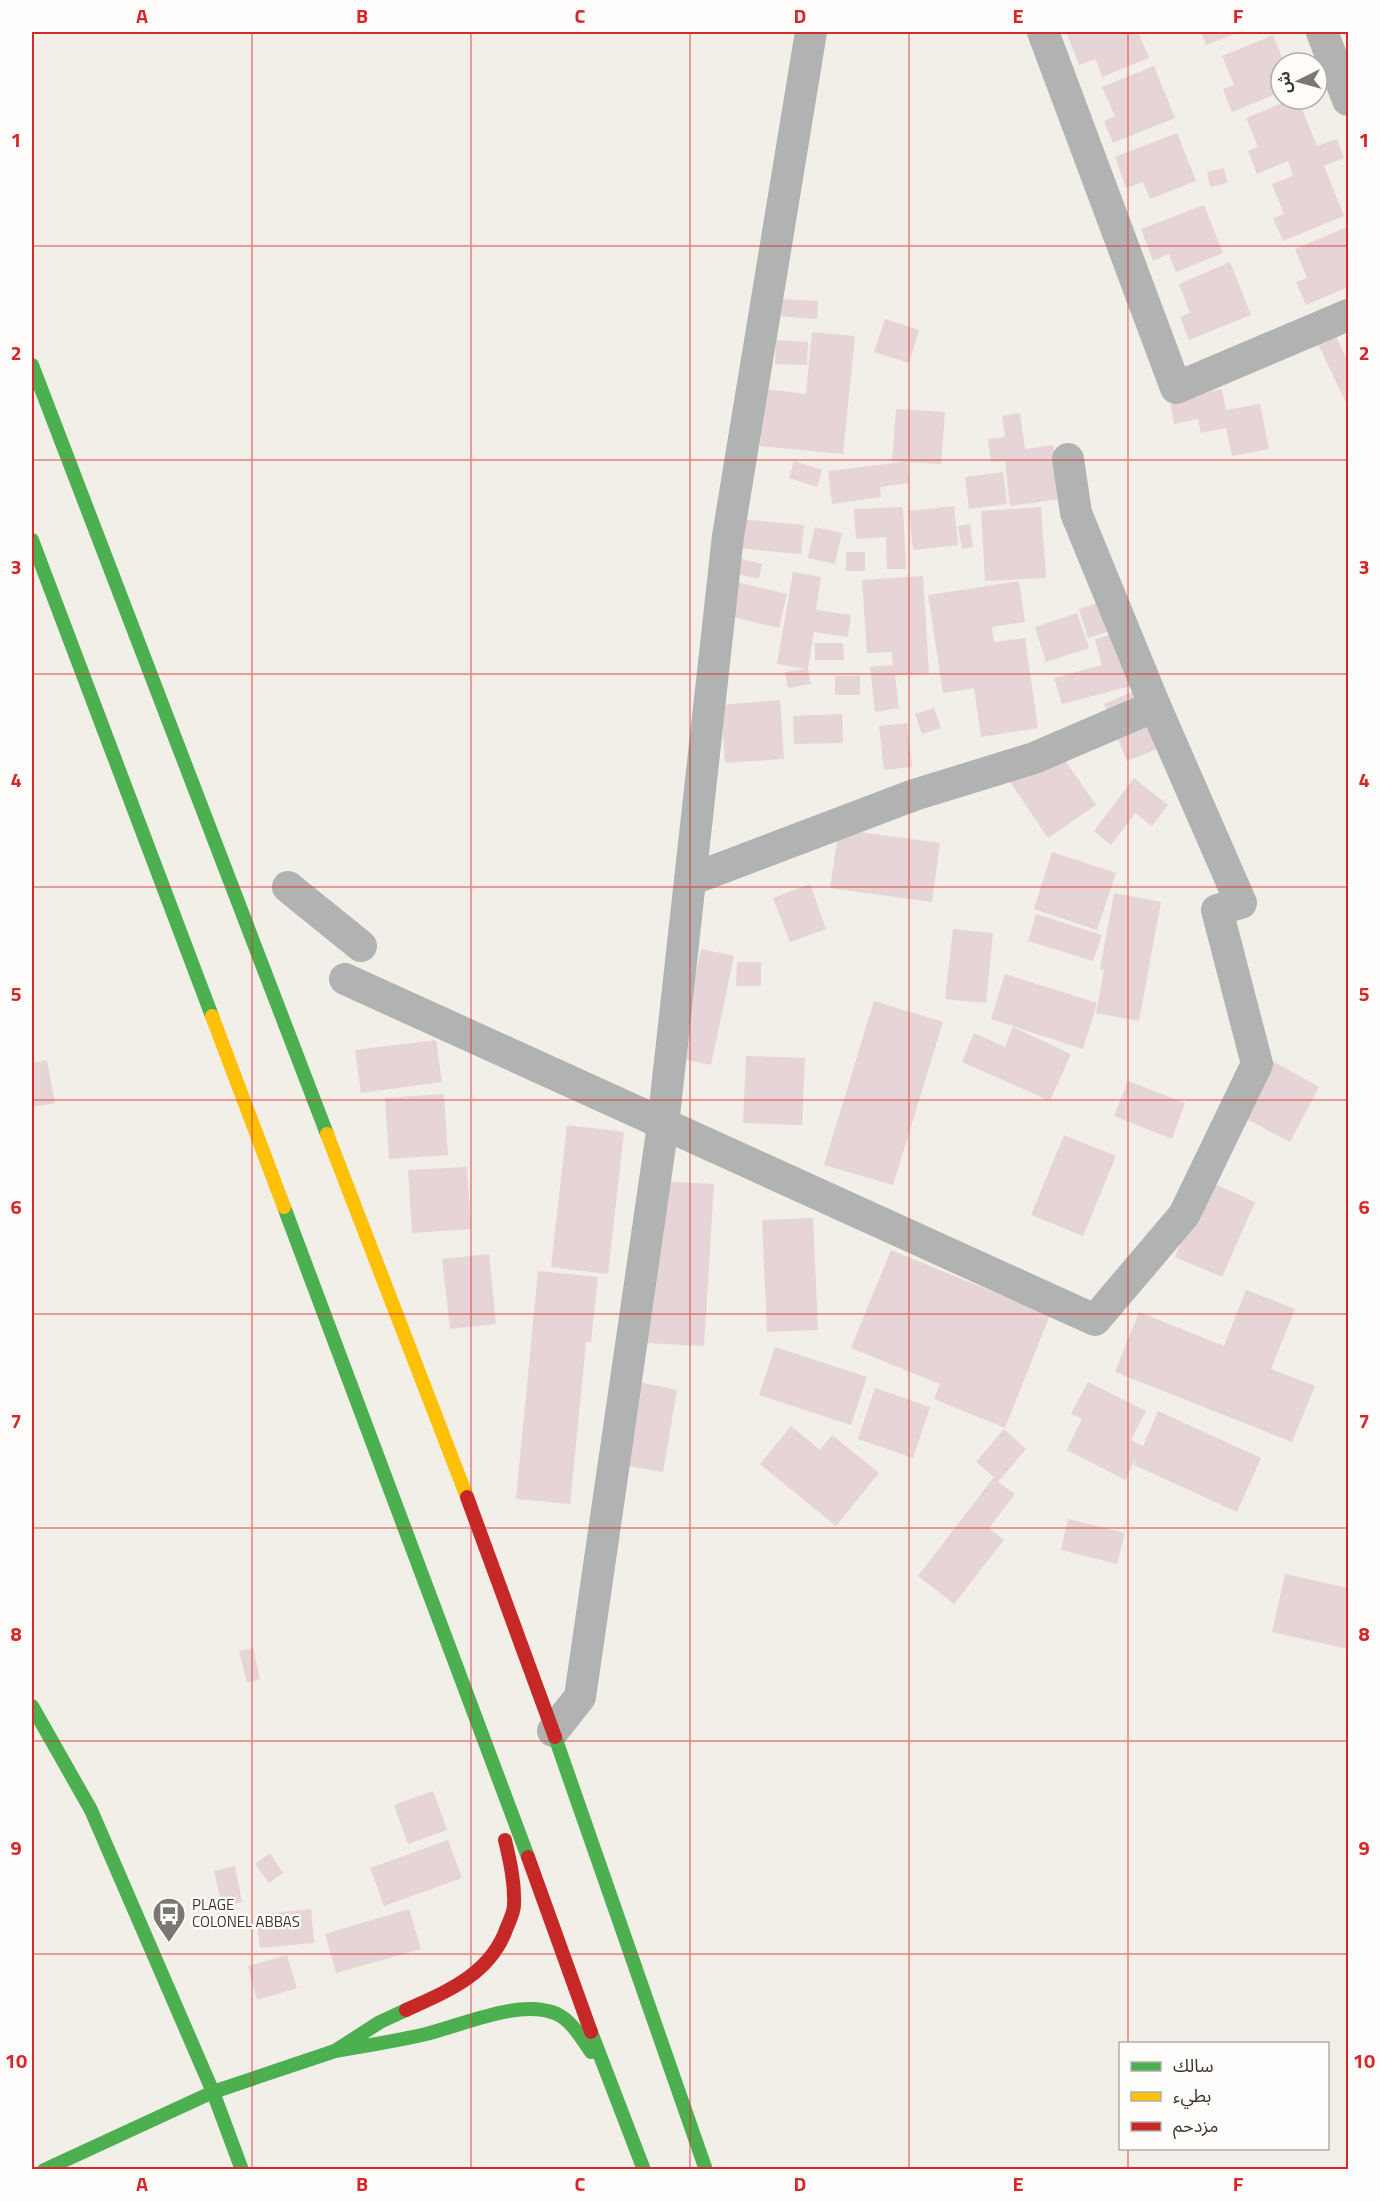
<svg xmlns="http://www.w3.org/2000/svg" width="1380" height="2201" font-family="'Titillium Web','Noto Sans Arabic',sans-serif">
<rect width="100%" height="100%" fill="#f2efe8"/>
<g fill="#e6d4d6">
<path d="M1073,32H1138L1149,58L1102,77L1096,59L1079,65L1067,34Z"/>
<path d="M1201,32H1240L1206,45Z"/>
<path d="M1273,35L1284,63H1281V92L1232,112L1223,89L1234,85L1222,56Z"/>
<path d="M1154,66L1175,118L1113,143L1104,121L1115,116L1102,87Z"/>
<path d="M1292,99H1298L1317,146L1337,139L1344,158L1324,166L1344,216L1283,241L1273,218L1284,214L1272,184L1293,176L1288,161L1257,174L1248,151L1258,147L1246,118Z"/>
<path d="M1177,133L1196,181L1150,199L1143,182L1126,188L1115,157Z"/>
<path d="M1224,168L1227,183L1210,187L1207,172Z"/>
<path d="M1204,205L1223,253L1176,272L1169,254L1153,261L1141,229Z"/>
<path d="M1347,227L1348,287L1306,305L1296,282L1307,278L1295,249Z"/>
<path d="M1230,262L1251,315L1189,340L1180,317L1190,313L1179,284Z"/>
<path d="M777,299L818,301L817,319L776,316Z"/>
<path d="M885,319L919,330L909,363L874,352Z"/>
<path d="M812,332L855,336L843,454L760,446L765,389L806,394Z"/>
<path d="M1335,334L1348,362V407L1317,342Z"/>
<path d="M776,340L808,342L807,365L775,364Z"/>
<path d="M1222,389L1226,410L1260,404L1269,449L1232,456L1226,428L1201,433L1198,419L1174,424L1170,399Z"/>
<path d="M896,409L945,412L941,464L907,462L909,483L880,487L881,497L832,504L828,471L903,462L892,461Z"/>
<path d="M1020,413L1025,449L1053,445L1061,499L1010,506L1005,461L991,462L988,439L1005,437L1002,416Z"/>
<path d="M794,461L822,470L817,487L789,478Z"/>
<path d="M1003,472L1007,504L969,509L965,477Z"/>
<path d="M954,506L958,545L913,550L909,511Z"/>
<path d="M903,507L906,569H887L886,537L856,539L854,509Z"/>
<path d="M1041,507L1046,578L985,581L981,511Z"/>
<path d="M727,518L804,525L801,554L725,547Z"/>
<path d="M970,524L973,547L962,549L958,526Z"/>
<path d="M815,527L842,533L835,564L808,558Z"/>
<rect x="846" y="552" width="19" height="19"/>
<path d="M733,557L762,564L759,579L729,572Z"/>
<path d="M793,572L821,577L816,610L851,615L848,637L814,632L808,669L811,684L788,688L785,672L805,669L777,664Z"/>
<path d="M923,576L929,673L895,675L899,708L875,712L870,667L893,665L892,652L867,653L862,580Z"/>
<path d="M1019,581L1025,622L992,627L994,642L1025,638L1038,728L981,737L974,688L943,693L928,595Z"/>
<path d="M736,582L787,594L779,628L728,616Z"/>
<path d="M1110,599L1119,628L1088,638L1079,609Z"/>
<path d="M1077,613L1089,648L1046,662L1035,627Z"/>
<path d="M1123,631L1138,684L1062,704L1054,678L1102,665L1095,639Z"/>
<path d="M815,643H843L844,660H815Z"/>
<rect x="835" y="676" width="25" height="19"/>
<path d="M1151,684L1175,742L1127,761L1104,704Z"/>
<path d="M780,700L784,759L725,763L721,705Z"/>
<path d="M934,708L941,728L922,734L915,714Z"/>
<path d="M842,714L843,743L794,744L793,716Z"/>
<path d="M907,723L912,767L884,770L879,726Z"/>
<path d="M1051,740L1096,805L1048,838L1004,773Z"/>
<path d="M1134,778L1168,805L1152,826L1135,813L1111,845L1094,831Z"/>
<path d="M839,829L940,843L932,902L830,888Z"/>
<path d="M1052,852L1116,873L1097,930L1034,909Z"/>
<path d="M810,884L826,929L790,942L773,898Z"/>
<path d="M1114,893L1161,902L1139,1021L1096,1013L1104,970L1100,969Z"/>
<path d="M1036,914L1102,935L1093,961L1028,941Z"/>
<path d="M953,929L993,933L986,1003L945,999Z"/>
<path d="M701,949L734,956L711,1065L678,1058Z"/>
<path d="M737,962H761V986H736Z"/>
<path d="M1005,974L1097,1003L1083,1049L991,1019Z"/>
<path d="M874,1001L943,1022L893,1185L824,1165Z"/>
<path d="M1013,1027L1071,1054L1050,1101L962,1062L974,1033L1005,1047Z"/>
<path d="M436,1040L442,1082L361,1093L355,1050Z"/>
<path d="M1256,1052L1319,1087L1290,1142L1226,1108Z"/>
<path d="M746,1056L805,1058L802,1125L743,1123Z"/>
<path d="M47,1060L55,1103L32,1107V1063Z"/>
<path d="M1128,1081L1185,1103L1172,1139L1114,1116Z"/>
<path d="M444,1094L448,1155L389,1159L385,1098Z"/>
<path d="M567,1125L624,1132L608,1274L551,1267Z"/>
<path d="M1064,1135L1116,1156L1083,1236L1031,1215Z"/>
<path d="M467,1167L471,1229L412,1233L408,1170Z"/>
<path d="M657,1181L714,1184L704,1346L647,1343Z"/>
<path d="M1208,1181L1255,1202L1222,1277L1175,1257Z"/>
<path d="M813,1218L818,1330L767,1332L762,1220Z"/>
<path d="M891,1250L1050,1315L1005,1428L934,1399L940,1384L851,1348Z"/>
<path d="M489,1254L496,1324L450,1329L442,1259Z"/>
<path d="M538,1271L598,1277L591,1342H586L570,1504L516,1499Z"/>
<path d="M1246,1290L1295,1309L1271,1369L1315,1386L1292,1442L1115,1372L1139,1312L1224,1346Z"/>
<path d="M775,1347L867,1377L851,1425L759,1395Z"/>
<path d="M638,1382L677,1390L663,1472L622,1465Z"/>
<path d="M1088,1382L1146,1411L1131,1440L1143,1446L1158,1411L1261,1458L1237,1512L1134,1465L1136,1458L1125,1480L1067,1450L1082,1419L1071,1414Z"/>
<path d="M875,1388L930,1407L913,1458L858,1439Z"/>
<path d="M791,1426L820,1450L832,1435L879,1473L836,1526L760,1464Z"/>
<path d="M1004,1429L1026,1449L998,1482L1015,1494L989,1528L1004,1540L954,1604L918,1576L994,1477L976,1462Z"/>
<path d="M1068,1519L1125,1533L1117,1564L1061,1550Z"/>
<path d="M1285,1574L1348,1588V1649L1272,1632Z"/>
<path d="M253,1648L260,1679L247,1683L239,1651Z"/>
<path d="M433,1791L447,1830L408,1844L394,1805Z"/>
<path d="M448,1840L462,1878L384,1906L370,1868Z"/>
<path d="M270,1853L283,1873L269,1883L255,1864Z"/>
<path d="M235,1866L242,1902L222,1906L214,1871Z"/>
<path d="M311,1909L314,1943L260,1948L256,1915Z"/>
<path d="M409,1909L421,1949L336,1973L325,1934Z"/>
<path d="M287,1955L297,1988L257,2000L248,1966Z"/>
</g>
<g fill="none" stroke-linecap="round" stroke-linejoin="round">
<g stroke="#b1b3b2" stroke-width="32">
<path d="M1043,32L1176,388L1348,315"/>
<path d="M1322,32L1348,100"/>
<path d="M690,880L914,795L1034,758L1155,706"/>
<path d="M288,887L361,946"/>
<path d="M345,979L1095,1320L1184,1215L1257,1064L1217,910L1241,903L1155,706L1076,513L1068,459"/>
<path d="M553,1731L580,1697L663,1125L728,536L811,32"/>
</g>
<g stroke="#4caf50" stroke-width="14">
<path d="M32,365L327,1134"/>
<path d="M32,540L212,1016"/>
<path d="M284,1207L528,1857"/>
<path d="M32,1706L91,1810L213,2092L242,2170"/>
<path d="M555,1737L706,2170"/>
<path d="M406,2010L380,2022L335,2051C366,2046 396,2041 426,2034C463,2025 520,1998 557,2014C572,2021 582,2039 591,2052"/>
<path d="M591,2032L644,2170"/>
<path d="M44,2170L213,2092L335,2051"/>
</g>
<g stroke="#ffc107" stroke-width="14">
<path d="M212,1016L284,1207"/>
<path d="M327,1134L467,1497"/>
</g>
<g stroke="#c62828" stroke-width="14">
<path d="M467,1497L555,1737"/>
<path d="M528,1857L591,2032"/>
<path d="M406,2010C448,1991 491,1974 507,1927C510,1920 514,1912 514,1905C515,1883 510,1861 505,1840"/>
</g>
</g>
<path fill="none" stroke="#d62828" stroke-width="1.5" stroke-opacity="0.55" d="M252,32V2170M471,32V2170M690,32V2170M909,32V2170M1128,32V2044M32,246H1348M32,460H1348M32,674H1348M32,887H1348M32,1100H1348M32,1314H1348M32,1528H1348M32,1741H1348M32,1954H1348M1128,2148V2170"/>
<defs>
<symbol id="bus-pin" viewBox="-11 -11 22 30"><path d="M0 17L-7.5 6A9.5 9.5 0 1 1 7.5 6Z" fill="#7b7873" stroke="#fffdfb"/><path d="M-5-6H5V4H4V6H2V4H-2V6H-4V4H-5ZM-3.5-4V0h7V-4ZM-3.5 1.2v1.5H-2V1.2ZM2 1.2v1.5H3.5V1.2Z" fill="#fff"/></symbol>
</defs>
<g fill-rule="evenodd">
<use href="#bus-pin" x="150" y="1895" width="38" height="52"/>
</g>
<g text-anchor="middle" stroke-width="4.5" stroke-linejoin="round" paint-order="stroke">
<g font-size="15" fill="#3b3834" stroke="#fffdfb" text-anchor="start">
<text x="192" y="1910">PLAGE<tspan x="192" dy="17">COLONEL ABBAS</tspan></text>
</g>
</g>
<rect width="1380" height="2201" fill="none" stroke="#fffdfb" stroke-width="66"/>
<rect x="1119" y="2042" width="210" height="108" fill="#fffdfb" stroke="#b1aeab" stroke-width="1.5"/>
<rect x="1131" y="2062" width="30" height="9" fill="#4caf50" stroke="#b1aeab" stroke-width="1.5"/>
<text x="1173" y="2072" font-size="18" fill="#3b3834">سالك</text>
<rect x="1131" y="2092" width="30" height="9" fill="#ffc107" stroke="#b1aeab" stroke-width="1.5"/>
<text x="1173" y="2102" font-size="18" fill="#3b3834">بطيء</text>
<rect x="1131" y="2122" width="30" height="9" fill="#c62828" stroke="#b1aeab" stroke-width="1.5"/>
<text x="1173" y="2132" font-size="18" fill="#3b3834">مزدحم</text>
<g transform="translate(1299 81) rotate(265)"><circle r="28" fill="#fffdfb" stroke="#b1aeab" stroke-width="1.5"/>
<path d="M0-4.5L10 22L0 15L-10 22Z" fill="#7b7873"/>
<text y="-9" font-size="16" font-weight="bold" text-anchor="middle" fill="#3b3834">ش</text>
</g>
<rect x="33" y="33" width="1314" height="2135" fill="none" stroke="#d62828" stroke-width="2"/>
<g font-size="20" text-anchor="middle" font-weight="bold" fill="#d62828">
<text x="142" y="23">A</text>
<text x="362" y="23">B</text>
<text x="580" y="23">C</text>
<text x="800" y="23">D</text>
<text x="1018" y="23">E</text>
<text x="1238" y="23">F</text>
<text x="16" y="147">1</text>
<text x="1364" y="147">1</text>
<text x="16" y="360">2</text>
<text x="1364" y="360">2</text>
<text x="16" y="574">3</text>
<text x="1364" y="574">3</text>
<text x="16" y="787">4</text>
<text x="1364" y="787">4</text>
<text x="16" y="1001">5</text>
<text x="1364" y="1001">5</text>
<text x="16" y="1214">6</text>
<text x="1364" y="1214">6</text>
<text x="16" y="1428">7</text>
<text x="1364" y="1428">7</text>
<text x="16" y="1641">8</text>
<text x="1364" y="1641">8</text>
<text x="16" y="1855">9</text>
<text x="1364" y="1855">9</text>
<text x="16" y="2068">10</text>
<text x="1364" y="2068">10</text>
<text x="142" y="2191">A</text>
<text x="362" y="2191">B</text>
<text x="580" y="2191">C</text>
<text x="800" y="2191">D</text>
<text x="1018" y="2191">E</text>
<text x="1238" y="2191">F</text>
</g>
</svg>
